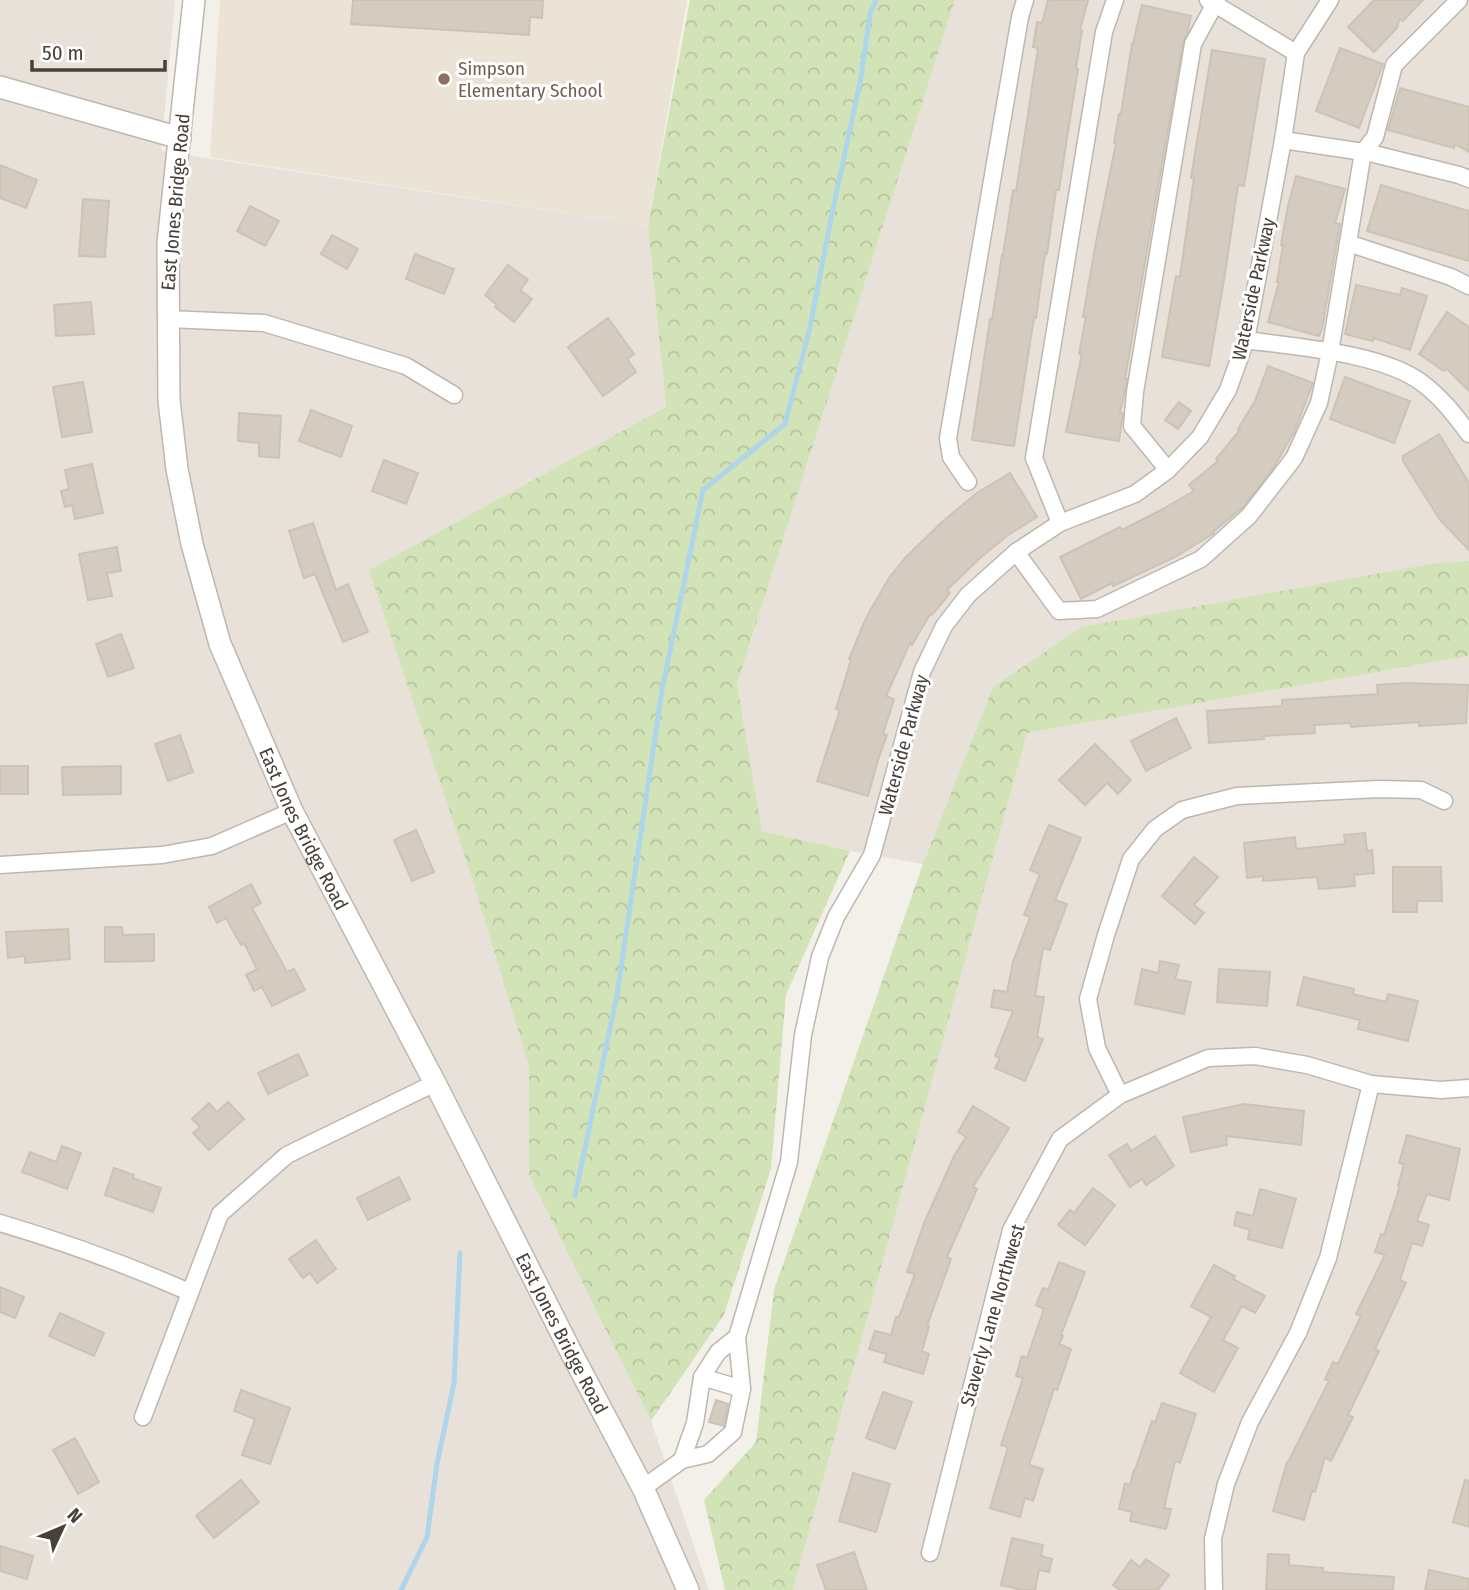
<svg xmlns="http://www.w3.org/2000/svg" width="1469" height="1590" font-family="'Fira Sans Condensed',sans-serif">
<defs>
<pattern id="forest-crowns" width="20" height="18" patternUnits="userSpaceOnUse" patternTransform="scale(1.75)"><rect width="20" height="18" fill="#d2e3b8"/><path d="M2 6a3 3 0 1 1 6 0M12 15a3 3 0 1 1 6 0" fill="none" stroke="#b6c49f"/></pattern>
</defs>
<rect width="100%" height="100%" fill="#f3f0ea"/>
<g fill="#e7e1d9">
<path d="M0,0H175L161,151L648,226L666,407L369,570L471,875L529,1067V1175L651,1421L709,1590H0Z"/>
<path d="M955,0H1469V561L1437,563L993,687L923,864L850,851L762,831L737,684Z"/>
<path d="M1469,656V1590H793L1027,733Z"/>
</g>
<path fill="#ebe3d6" d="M220,0H687L648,226L210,157Z"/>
<g fill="url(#forest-crowns)">
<path d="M690,0H955L737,684L762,831L850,851L786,995L771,1169L724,1315L651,1421L529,1175V1067L471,875L369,570L666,407L648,226Z"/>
<path d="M1469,561V656L1027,733L793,1590H725L704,1500L756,1442L774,1290L923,864L993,687L1082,627L1437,563Z"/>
</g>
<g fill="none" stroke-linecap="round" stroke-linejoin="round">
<g stroke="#aed5e9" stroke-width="5">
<path d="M575,1196L617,995L662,690L703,490L785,424L810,327L832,214L861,77L870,14L876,0"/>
<path d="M401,1590L427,1537L437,1464L454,1383L460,1253"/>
</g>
</g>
<g fill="#d4cbc1" stroke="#cec2b5" stroke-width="2">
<path d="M353,0H543L542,18L530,17L529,35L351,24Z"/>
<path d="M1048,0H1088L1080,30H1082L1076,68L1078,69L1069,125L1059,190H1056L1047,254L1045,253L1036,318L1034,317L1014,446L972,440L990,319L992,320L1002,255H1003L1013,190L1016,191L1026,127L1038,48L1033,47L1037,22L1042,23Z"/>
<path d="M1374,0H1423L1403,21L1399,20L1397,28L1374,52L1348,27Z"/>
<path d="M1142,5L1191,16L1187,34L1183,42L1125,379H1127L1124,396L1120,413H1123L1119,441L1066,432L1082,354H1079L1086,317H1083L1095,247L1116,143H1114L1119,114H1121L1132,44H1133Z"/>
<path d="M1340,48L1383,64L1359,128L1316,111Z"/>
<path d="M1212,50L1265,59L1244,186L1238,185L1225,274L1209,366L1162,357L1176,276L1180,277L1194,178H1191Z"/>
<path d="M1400,88L1469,107V152L1455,144L1454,148L1388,130Z"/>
<path d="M0,165L37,180L26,208L0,198Z"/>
<path d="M1296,176L1345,189L1335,223L1340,224L1322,329L1319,336L1268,322L1279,282H1277L1283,245H1281L1288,206Z"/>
<path d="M1381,185L1469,211V261L1367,231Z"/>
<path d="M83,199L109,201L105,257L79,256Z"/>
<path d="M250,206L279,221L265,246L237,231Z"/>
<path d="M332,235L358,249L347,269L321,254Z"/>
<path d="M415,254L454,269L444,294L406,279Z"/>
<path d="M508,265L528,280L520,290L532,299L514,322L495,307L497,305L485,295Z"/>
<path d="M1356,285L1400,295L1402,288L1427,296L1410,350L1374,338L1373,341L1345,334Z"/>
<path d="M91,302L94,334L56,336L54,305Z"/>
<path d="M1447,312L1469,327V391L1446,368L1444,371L1419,354Z"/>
<path d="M608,318L634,354L627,359L636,372L603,396L568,347Z"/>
<path d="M1268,366L1313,383L1294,432L1274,467L1242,508L1213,532L1214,533L1175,557L1113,586L1112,583L1081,599L1060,557L1120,527L1122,530L1161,510L1194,491L1189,485L1218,461L1216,459L1240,430L1238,429L1255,401Z"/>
<path d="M1345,377L1410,401L1394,443L1330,419Z"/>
<path d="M83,382L92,432L62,437L53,387Z"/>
<path d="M1179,402L1191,411L1178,429L1165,420Z"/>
<path d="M311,410L352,426L341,457L299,441Z"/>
<path d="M239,413L281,416L279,458L259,456V443L238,441Z"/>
<path d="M1439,434L1469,483V550L1440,520L1403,461V456Z"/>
<path d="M384,460L418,473L406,504L372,491Z"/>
<path d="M92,464L103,513L75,519L72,505L65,507L61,491L69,489L65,470Z"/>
<path d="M1010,473L1037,517L1008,535L979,559L947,590L950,593L932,615L930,614L912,645L910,643L886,696L894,699L883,734L887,735L878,760L868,796L817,781L840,710L836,709L851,660L849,659L866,618L889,578L905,558L943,521L977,493Z"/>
<path d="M313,523L336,590L348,584L368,632L343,642L315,574L304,578L289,531Z"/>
<path d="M117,547L121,571L107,573L112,596L88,600L79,554Z"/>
<path d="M121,634L134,668L108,677L96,644Z"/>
<path d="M1406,683L1468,685L1466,723L1419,726V722L1351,727L1350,723L1314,725L1315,733L1263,736L1264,739L1209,743L1207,711L1282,706V700L1378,694L1377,685Z"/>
<path d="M1176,718L1191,748L1146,771L1131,741Z"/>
<path d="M180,735L193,772L168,781L155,744Z"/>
<path d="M1095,744L1131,780L1118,794L1107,783L1085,805L1059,780Z"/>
<rect x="0" y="766" width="28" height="28"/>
<path d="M121,766V794L63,795L62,767Z"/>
<path d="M1049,825L1081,838L1055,900L1067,904L1050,950L1043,948L1035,996L1044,997L1037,1037L1043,1039L1025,1081L995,1068L1000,1058L995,1056L1013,1011L991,1007L994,990L1007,992L1013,962L1030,917L1024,915L1040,874L1030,870Z"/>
<path d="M416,830L434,872L412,881L394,840Z"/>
<path d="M1365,833L1367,851L1372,850L1374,873L1354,875L1355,886L1319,889L1317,877L1263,881V876L1247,878L1244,843L1295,837L1296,849L1345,844L1344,835Z"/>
<path d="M1194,857L1218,877L1194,905L1204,913L1195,924L1162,896Z"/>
<path d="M1393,867H1441L1442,901H1417V912H1393Z"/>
<path d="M251,884L261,903L252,908L287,972L294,969L305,990L272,1006L262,987L254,991L246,975L257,969L244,943L241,945L226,918L217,923L209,907Z"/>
<path d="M105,927H122L123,935L154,934V961L105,962Z"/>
<path d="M68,929L70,959L25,963V956L8,958L6,932Z"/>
<path d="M1160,961L1179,965L1175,979L1191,982L1184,1014L1135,1004L1142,969L1158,973Z"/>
<path d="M1219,969L1270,972L1267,1006L1217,1002Z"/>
<path d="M1304,977L1354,989L1353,994L1386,1002L1388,994L1418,1001L1408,1041L1358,1029L1360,1020L1297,1005Z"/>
<path d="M298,1054L308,1075L268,1094L258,1073Z"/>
<path d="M228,1102L244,1119L209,1150L193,1133L200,1127L192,1119L209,1103L217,1112Z"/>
<path d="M1244,1104L1304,1111L1301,1145L1226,1136L1227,1145L1191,1152L1183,1117Z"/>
<path d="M973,1106L1009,1128L973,1187L977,1189L947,1257L951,1259L927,1326H929L922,1351L929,1354L923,1374L884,1362L887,1354L869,1349L875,1331L891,1335L896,1317H899L915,1274L907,1272L924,1223L954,1156L966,1137L958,1132Z"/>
<path d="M1407,1135L1460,1149L1449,1200L1427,1194L1417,1221L1429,1225L1422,1246L1412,1243L1400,1280L1406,1283L1375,1349L1379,1351L1348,1415L1353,1417L1331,1461L1325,1457L1315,1492L1312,1491L1304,1520L1273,1511L1287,1462H1288L1329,1381L1325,1379L1333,1362L1338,1364L1361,1316L1356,1314L1385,1255L1375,1252L1381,1234L1384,1235L1400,1186H1398L1404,1164L1399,1163Z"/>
<path d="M1155,1136L1174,1166L1146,1185L1142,1179L1130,1187L1109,1155L1127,1144L1131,1151Z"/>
<path d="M62,1146L81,1153L67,1189L22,1172L30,1152L56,1162Z"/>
<path d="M114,1168L134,1175L133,1178L161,1188L153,1212L105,1195Z"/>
<path d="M399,1177L410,1199L368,1220L357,1198Z"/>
<path d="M1093,1188L1115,1205L1085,1245L1058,1225L1070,1210L1074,1213Z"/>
<path d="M1260,1189L1296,1199L1282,1248L1248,1239L1250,1230L1234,1225L1237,1212L1253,1216Z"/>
<path d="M316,1240L336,1269L317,1283L310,1273L303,1278L289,1259Z"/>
<path d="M1059,1262L1085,1272L1061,1335L1063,1336L1059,1344L1071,1349L1057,1390L1054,1389L1029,1465L1043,1469L1033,1501L1025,1498L1020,1517L990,1508L1008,1447L1001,1445L1023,1378L1016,1376L1022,1356L1027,1358L1044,1309L1036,1305L1043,1288L1048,1290Z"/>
<path d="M1214,1265L1235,1276L1233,1279L1265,1296L1255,1313L1242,1306L1223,1340L1238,1348L1214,1392L1180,1373L1211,1317L1191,1306Z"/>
<path d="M0,1287L24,1297L15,1318L0,1312Z"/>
<path d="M60,1313L104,1333L94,1356L49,1336Z"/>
<path d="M241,1390L290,1408L270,1464L242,1455L255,1419L234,1411Z"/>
<path d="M883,1392L912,1402L895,1449L866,1438Z"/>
<path d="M716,1400L728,1404L724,1426L709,1422Z"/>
<path d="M1162,1403L1196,1414L1180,1463L1175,1461L1164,1508L1171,1509L1166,1529L1130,1521L1132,1512L1119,1509L1125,1483L1130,1485L1134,1470H1135L1152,1421L1155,1423Z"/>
<path d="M75,1438L99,1482L78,1494L53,1450Z"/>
<path d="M853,1473L890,1484L876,1532L839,1521Z"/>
<path d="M241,1480L259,1502L214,1538L196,1516Z"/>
<path d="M1465,1480L1469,1481V1527L1453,1522Z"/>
<path d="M1012,1538L1043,1545L1041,1556L1052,1559L1049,1572L1039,1570L1035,1590H1022L1001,1585Z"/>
<path d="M0,1546L33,1556L27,1579L0,1571Z"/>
<path d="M854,1552L867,1590H826L817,1565Z"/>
<path d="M1268,1554L1289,1555V1565L1323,1568V1572L1394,1577L1393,1590H1266Z"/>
<path d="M1146,1559L1169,1575L1158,1590H1120L1113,1585L1131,1560L1140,1567Z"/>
<path d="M1429,1570L1469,1579V1590H1425Z"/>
</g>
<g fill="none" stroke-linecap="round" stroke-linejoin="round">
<defs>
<g id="minor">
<path d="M1208,0L1296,53"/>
<path d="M1283,140L1370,153L1459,175L1469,179"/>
<path d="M1348,243L1451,277L1469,286"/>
<path d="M168,319L264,323L406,366L454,395"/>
<path d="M1246,340C1295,347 1383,353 1422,383C1441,397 1455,415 1469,434"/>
<path d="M1168,470L1132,426L1135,392L1193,44L1217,0"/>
<path d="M968,482L951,457L948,438L1020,17L1025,0"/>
<path d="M1060,523L1034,458L1104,32L1115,0"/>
<path d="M1016,552L1059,611L1097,609L1201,559L1249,516L1294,458L1319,403L1330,352L1363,152L1375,137L1394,65L1459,0"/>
<path d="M0,865L162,855L212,846L292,811"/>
<path d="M1120,1095L1097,1048L1088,999L1106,935L1131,859L1155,829L1182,810L1237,796L1379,789L1421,790L1444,801"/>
<path d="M0,1223C64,1242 128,1265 189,1292"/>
<path d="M702,1377L742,1389"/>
<path d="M143,1417L220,1214L287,1155L435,1083"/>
<path d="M682,1460L695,1423L702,1377L718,1352L737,1337"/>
<path d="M643,1488L682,1460L708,1454L733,1432L742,1389L737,1337L789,1162L803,1035L820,957L836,917L872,855L922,672L944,626L968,595L1016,552L1060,523L1135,494L1168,470L1200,437L1228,390L1246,340L1283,140L1296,53L1330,0"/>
<path d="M930,1553L1011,1230L1060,1139L1120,1095L1208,1058L1255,1056L1307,1065L1371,1084L1441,1090L1469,1088"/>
<path d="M1214,1590L1213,1539L1226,1484L1250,1422L1298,1333L1328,1258L1371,1084"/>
</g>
<g id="tertiary">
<path id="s1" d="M194,0L168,243L169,400L177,469L192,544L220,644L292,811L435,1083L572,1354L643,1488L688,1590"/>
<path d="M0,87L180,138"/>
</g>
</defs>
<use href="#minor" stroke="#beb7ae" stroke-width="19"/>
<use href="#tertiary" stroke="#beb7ae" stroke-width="24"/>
<use href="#minor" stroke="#fff" stroke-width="16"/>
<use href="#tertiary" stroke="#fff" stroke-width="21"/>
</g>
<circle fill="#8d6e63" stroke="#fff" stroke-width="2.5" cx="444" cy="79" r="7"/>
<g text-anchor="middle" stroke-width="6" stroke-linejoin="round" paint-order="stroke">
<g font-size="19" fill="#785e54" stroke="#fff" text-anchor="start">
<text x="458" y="75">Simpson<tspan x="458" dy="22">Elementary School</tspan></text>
</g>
<g font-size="19" fill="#474039" stroke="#fff">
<text transform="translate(175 202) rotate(-85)" y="7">East Jones Bridge Road</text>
<text transform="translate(1253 289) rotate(-78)" y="7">Waterside Parkway</text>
<text transform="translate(903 745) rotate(-75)" y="7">Waterside Parkway</text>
<text dy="7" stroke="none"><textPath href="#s1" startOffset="854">East Jones Bridge Road</textPath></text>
<text transform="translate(992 1315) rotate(-74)" y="7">Staverly Lane Northwest</text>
<text dy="7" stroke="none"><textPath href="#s1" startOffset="1421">East Jones Bridge Road</textPath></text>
</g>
</g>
<g transform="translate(63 1527) rotate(46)" stroke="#ffffff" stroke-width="5" paint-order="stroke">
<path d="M0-5L12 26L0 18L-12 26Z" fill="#474039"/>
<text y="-10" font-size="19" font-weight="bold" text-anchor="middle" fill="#474039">N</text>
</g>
<path d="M32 60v10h133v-10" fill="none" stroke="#474039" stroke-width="3.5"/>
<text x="42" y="60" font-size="21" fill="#474039" stroke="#ffffff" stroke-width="5" paint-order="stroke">50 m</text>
</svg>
